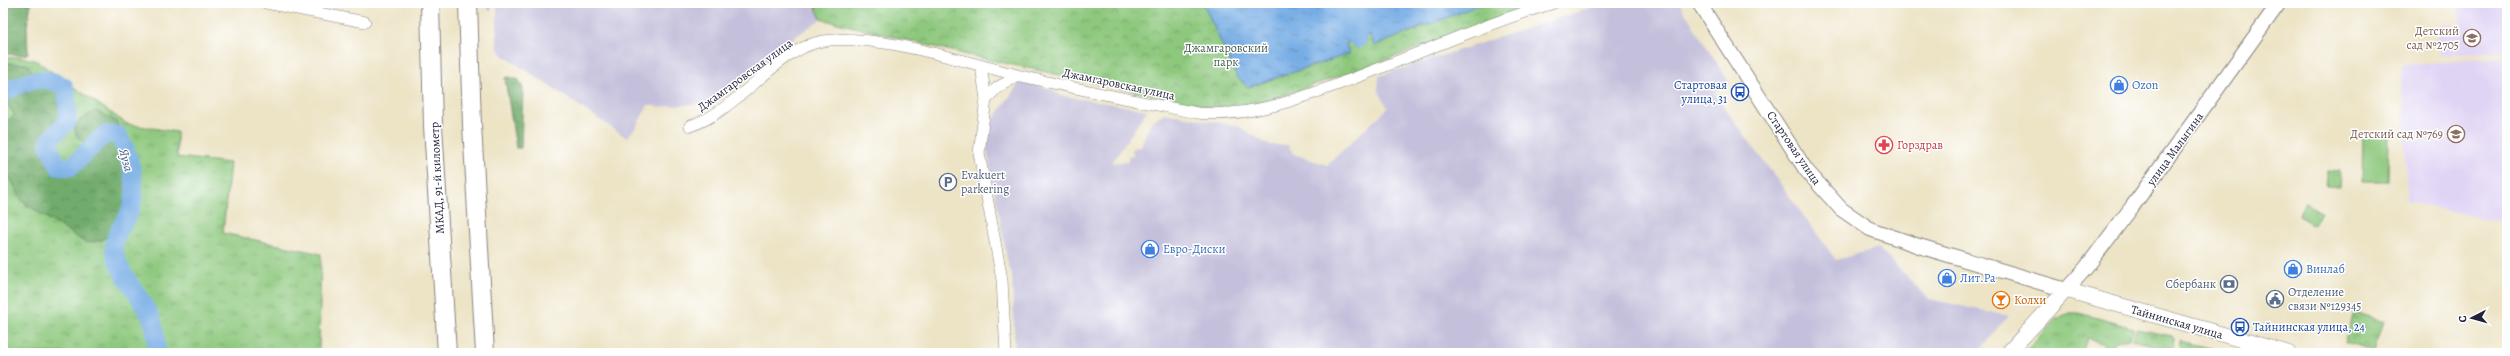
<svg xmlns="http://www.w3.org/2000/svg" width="2510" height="356" font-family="Alegreya,serif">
<defs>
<pattern id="grass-tufts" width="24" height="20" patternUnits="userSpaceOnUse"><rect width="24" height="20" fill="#8dc87d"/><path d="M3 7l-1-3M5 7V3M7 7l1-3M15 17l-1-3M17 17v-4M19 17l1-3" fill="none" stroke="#73a268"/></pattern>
<pattern id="forest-crowns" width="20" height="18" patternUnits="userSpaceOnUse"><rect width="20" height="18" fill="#72ac6c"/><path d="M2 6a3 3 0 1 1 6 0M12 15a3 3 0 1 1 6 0" fill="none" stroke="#5d8c5a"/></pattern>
<pattern id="park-crowns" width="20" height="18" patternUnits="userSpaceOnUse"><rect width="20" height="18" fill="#8dc87d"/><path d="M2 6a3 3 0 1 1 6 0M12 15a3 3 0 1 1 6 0" fill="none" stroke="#73a268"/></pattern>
<pattern id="water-ripples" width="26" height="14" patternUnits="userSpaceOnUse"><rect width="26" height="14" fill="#77ade5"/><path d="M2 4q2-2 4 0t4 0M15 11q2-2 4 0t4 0" fill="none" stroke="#618cbb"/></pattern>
</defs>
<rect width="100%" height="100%" fill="#fff"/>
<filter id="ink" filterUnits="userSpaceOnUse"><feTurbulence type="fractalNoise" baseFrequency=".025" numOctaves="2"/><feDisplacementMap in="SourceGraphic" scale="8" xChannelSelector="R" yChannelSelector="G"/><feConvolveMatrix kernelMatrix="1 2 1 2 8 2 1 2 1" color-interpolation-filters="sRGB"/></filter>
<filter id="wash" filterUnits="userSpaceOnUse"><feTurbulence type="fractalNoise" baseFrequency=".012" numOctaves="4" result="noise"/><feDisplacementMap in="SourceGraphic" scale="16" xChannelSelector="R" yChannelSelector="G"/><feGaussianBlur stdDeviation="0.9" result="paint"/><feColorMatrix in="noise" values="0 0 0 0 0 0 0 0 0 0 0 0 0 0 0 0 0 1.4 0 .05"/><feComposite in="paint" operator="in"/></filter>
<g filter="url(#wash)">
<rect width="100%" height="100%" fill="#ede4c6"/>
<g fill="#e0d4f4">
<path d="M2458,3H2507V50L2439,56L2437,26L2460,24Z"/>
<path d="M2507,57V224L2407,202L2402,65Z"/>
</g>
<g fill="#c4c0db">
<path d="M497,3H814L821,19L789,41L717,102L660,107L648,105L636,127L627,138L503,55L497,47Z"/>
<path d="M1605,3H1679L1729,82L1714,93L1836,260L1878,248L1929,299L2008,316L1978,353H1015L1012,274L1008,264L986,144L991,123L1020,82L1049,88L1059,95L1147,110L1112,163L1128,161V156L1133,155L1132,148L1140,147L1151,122L1164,113L1238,126L1269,145H1288L1294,154L1327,165L1388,108L1378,90L1379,76Z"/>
</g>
<g fill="url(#grass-tufts)" stroke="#58755c" fill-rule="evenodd">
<path d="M20,57L35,60L127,124L177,132V157L230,163L223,233L321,254L319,353H3V157L6,170L23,202L86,243L131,195L127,172L115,139L95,146L74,171L62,174C49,167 47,155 45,141L63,119L52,85C33,84 22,93 9,106L15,115L3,124V81L7,84L26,79L27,65L3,63V58ZM79,121L117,128C103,127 94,131 86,142Z"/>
<path d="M2069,313H2079L2134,328L2130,339L2116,341L2109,353H2102L2104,344L2087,339L2082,353H2024L2056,319Z"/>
<path d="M2136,329L2172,336L2174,339L2173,347L2169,349L2133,340Z"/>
<path d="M2180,341L2215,349L2216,353H2193L2179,350Z"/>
<path d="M2126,346L2141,349L2131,353L2118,352Z"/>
</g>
<g fill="url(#forest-crowns)" stroke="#4a6754">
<path d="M3,3H31L27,26L28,53L25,55L3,54Z"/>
<path d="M3,63L27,64L35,76L7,84L3,81Z"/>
<path d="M509,77L519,80L523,89L521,148H516L505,78Z"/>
<path d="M52,85L61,88L64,103L63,119L45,141C47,155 49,167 62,174C86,168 89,143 115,139L127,172L131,195L113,230L103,240L86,243L23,202L6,170L3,157V124L15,115L7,104C14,90 37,84 52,85Z"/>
<path d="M96,111L116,121L118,126L117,128C103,127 94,131 86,142C79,141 74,134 75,127L79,121Z"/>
</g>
<g fill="url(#park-crowns)" stroke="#58755c">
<path d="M814,3H1536C1468,29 1400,56 1331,79C1288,94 1255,108 1208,107L972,56L821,19Z"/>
<path d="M2328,170L2340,171L2339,187L2326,186Z"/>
<path d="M2305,203L2321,212L2314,225L2298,216Z"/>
<path d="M2354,312L2384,321L2374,352L2345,343Z"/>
</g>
<path fill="#8dc87d" stroke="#58755c" d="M2363,133L2389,134L2388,181H2362Z"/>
<path fill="url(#water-ripples)" stroke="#4c6890" d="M1203,3H1484L1374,46L1370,35L1346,43L1349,54L1248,87L1237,77Z"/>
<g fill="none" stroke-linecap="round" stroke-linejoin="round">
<path stroke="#77ade5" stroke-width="3" d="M489,3L490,9"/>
<g stroke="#77ade5" stroke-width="18">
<path d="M1340,3L1358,39"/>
<path d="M3,93C24,82 41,73 64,86L67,97L68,121L52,137L48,145L59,167H71L105,134L118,135C130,155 140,188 130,211C125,223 112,235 114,250C118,276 146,300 153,323C156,332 156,343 157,353"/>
</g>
</g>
</g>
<g filter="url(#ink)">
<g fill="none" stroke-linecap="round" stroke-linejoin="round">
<defs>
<g id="minor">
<path d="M266,3L365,22"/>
<path d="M981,66L986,99"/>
<path d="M690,126C737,111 773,54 818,42C871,30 963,62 1017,75C1076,89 1137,101 1197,113C1249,118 1296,100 1344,82C1414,56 1483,24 1554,3"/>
<path d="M1006,353L1002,280L979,153L986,99L998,87L1018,76"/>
</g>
<path id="tertiary" d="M1699,3L1806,170L1841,209L1870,229L1919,246L2066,290L2085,269L2132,207L2279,3"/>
<path id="secondary" d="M2008,353L2066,290L2288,353"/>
<g id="trunk">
<path d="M430,3L433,126L447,353"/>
<path d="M468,3L472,125L485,353"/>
</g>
</defs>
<use href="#minor" stroke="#888380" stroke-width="12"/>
<use href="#tertiary" stroke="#888380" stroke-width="16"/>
<use href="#secondary" stroke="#888380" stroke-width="16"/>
<use href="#trunk" stroke="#888380" stroke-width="20"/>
<use href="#minor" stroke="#fff" stroke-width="11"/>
<use href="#tertiary" stroke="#fff" stroke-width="14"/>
<use href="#secondary" stroke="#fff" stroke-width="15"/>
<use href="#trunk" stroke="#fff" stroke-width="18"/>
</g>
</g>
<defs>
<symbol id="school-ring" viewBox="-11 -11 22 22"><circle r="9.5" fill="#fff" stroke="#8d6e63" stroke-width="1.5"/><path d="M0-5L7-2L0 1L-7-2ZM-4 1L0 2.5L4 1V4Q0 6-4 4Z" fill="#8d6e63"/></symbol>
<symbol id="shop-ring" viewBox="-11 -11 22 22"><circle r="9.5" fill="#fff" stroke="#3f7fe0" stroke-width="1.5"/><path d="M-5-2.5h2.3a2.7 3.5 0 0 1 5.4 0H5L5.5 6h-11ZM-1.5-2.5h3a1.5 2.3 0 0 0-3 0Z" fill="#3f7fe0"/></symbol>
<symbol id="bus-ring" viewBox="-11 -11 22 22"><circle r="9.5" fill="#fff" stroke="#1a4fb4" stroke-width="1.5"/><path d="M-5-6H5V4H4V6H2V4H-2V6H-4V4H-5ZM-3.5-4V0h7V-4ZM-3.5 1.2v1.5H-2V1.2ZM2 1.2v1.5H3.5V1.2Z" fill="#1a4fb4"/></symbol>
<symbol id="pharmacy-ring" viewBox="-11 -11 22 22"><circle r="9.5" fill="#fff" stroke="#e0444e" stroke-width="1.5"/><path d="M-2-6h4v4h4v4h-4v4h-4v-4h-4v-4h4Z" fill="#e0444e"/></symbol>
<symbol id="parking-ring" viewBox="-11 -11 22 22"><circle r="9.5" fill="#fff" stroke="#5c6f8a" stroke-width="1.5"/><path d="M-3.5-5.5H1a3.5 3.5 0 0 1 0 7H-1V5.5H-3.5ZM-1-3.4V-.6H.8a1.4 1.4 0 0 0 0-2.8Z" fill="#5c6f8a"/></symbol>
<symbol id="bank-ring" viewBox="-11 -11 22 22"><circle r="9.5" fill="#fff" stroke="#5c6f8a" stroke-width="1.5"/><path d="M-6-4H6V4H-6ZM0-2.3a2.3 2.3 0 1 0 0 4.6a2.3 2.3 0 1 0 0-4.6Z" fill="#5c6f8a"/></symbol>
<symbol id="civic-ring" viewBox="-11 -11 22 22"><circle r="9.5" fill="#fff" stroke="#5c6f8a" stroke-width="1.5"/><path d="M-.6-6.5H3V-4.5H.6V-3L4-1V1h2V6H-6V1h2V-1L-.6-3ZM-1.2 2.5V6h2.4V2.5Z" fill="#5c6f8a"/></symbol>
<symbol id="bar-ring" viewBox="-11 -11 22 22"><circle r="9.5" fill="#fff" stroke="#e8710a" stroke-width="1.5"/><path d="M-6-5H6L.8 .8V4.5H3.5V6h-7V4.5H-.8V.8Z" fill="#e8710a"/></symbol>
</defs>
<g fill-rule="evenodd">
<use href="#school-ring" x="2462" y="28" width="20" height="20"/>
<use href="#shop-ring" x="2109" y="75" width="20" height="20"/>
<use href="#bus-ring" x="1730" y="82" width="20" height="20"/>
<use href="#school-ring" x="2446" y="124" width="20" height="20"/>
<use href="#pharmacy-ring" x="1874" y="135" width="20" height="20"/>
<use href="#parking-ring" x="938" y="172" width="20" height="20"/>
<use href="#shop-ring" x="1140" y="239" width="20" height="20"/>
<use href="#shop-ring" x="2283" y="259" width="20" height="20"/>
<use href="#shop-ring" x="1937" y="268" width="20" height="20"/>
<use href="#bank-ring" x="2219" y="274" width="20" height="20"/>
<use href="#civic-ring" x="2265" y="289" width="20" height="20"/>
<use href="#bar-ring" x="1991" y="290" width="20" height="20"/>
<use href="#bus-ring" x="2230" y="317" width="20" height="20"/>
</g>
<g text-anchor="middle" stroke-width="3" stroke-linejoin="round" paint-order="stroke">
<g font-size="12" fill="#785e54" stroke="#fff" text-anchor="end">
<text x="2459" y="35">Детский<tspan x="2459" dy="14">сад №2705</tspan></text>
<text x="2443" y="138">Детский сад №769</text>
</g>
<g font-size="12" fill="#475c52" stroke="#fff">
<text x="1226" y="52">Джамгаровский<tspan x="1226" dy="14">парк</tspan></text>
</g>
<g font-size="12" fill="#22223b" stroke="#fff">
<text transform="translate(745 75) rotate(-36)" y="4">Джамгаровская улица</text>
<text transform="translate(1119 84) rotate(12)" y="4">Джамгаровская улица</text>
<text transform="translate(1794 148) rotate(56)" y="4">Стартовая улица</text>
<text transform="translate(2175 149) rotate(-54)" y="4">улица Малыгина</text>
<text transform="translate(437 178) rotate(-93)" y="4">МКАД, 91-й километр</text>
<text transform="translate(2177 322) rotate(16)" y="4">Тайнинская улица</text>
</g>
<g font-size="12" fill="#164399" stroke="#fff" text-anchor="end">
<text x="1727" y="89">Стартовая<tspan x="1727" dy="14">улица, 31</tspan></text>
<text x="2253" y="331" text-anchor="start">Тайнинская улица, 24</text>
</g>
<g font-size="12" fill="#366cbe" stroke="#fff" text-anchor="start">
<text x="2132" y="89">Ozon</text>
<text x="1163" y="253">Евро-Диски</text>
<text x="2306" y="273">Винлаб</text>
<text x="1960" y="282">Лит.Ра</text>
</g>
<g font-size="12" fill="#be3a42" stroke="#fff" text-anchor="start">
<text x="1897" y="149">Горздрав</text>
</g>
<g font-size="12" fill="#4e5e75" stroke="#fff" text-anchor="start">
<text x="961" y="179">Evakuert<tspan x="961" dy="14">parkering</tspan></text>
<text x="2216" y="288" text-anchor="end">Сбербанк</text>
<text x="2288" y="296">Отделение<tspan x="2288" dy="14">связи №129345</tspan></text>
</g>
<g font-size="12" fill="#c56008" stroke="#fff" text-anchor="start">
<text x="2014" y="304">Колхи</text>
</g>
<g font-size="13" font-style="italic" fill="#445a7f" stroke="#fff">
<text transform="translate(127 160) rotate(76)" y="5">Яуза</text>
</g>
</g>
<rect width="2510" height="356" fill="none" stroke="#fff" stroke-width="16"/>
<g transform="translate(2472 318) rotate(264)" stroke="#ffffff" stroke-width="3" paint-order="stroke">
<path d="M0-3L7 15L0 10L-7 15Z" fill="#22223b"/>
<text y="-6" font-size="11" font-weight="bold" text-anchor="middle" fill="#22223b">С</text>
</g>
</svg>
